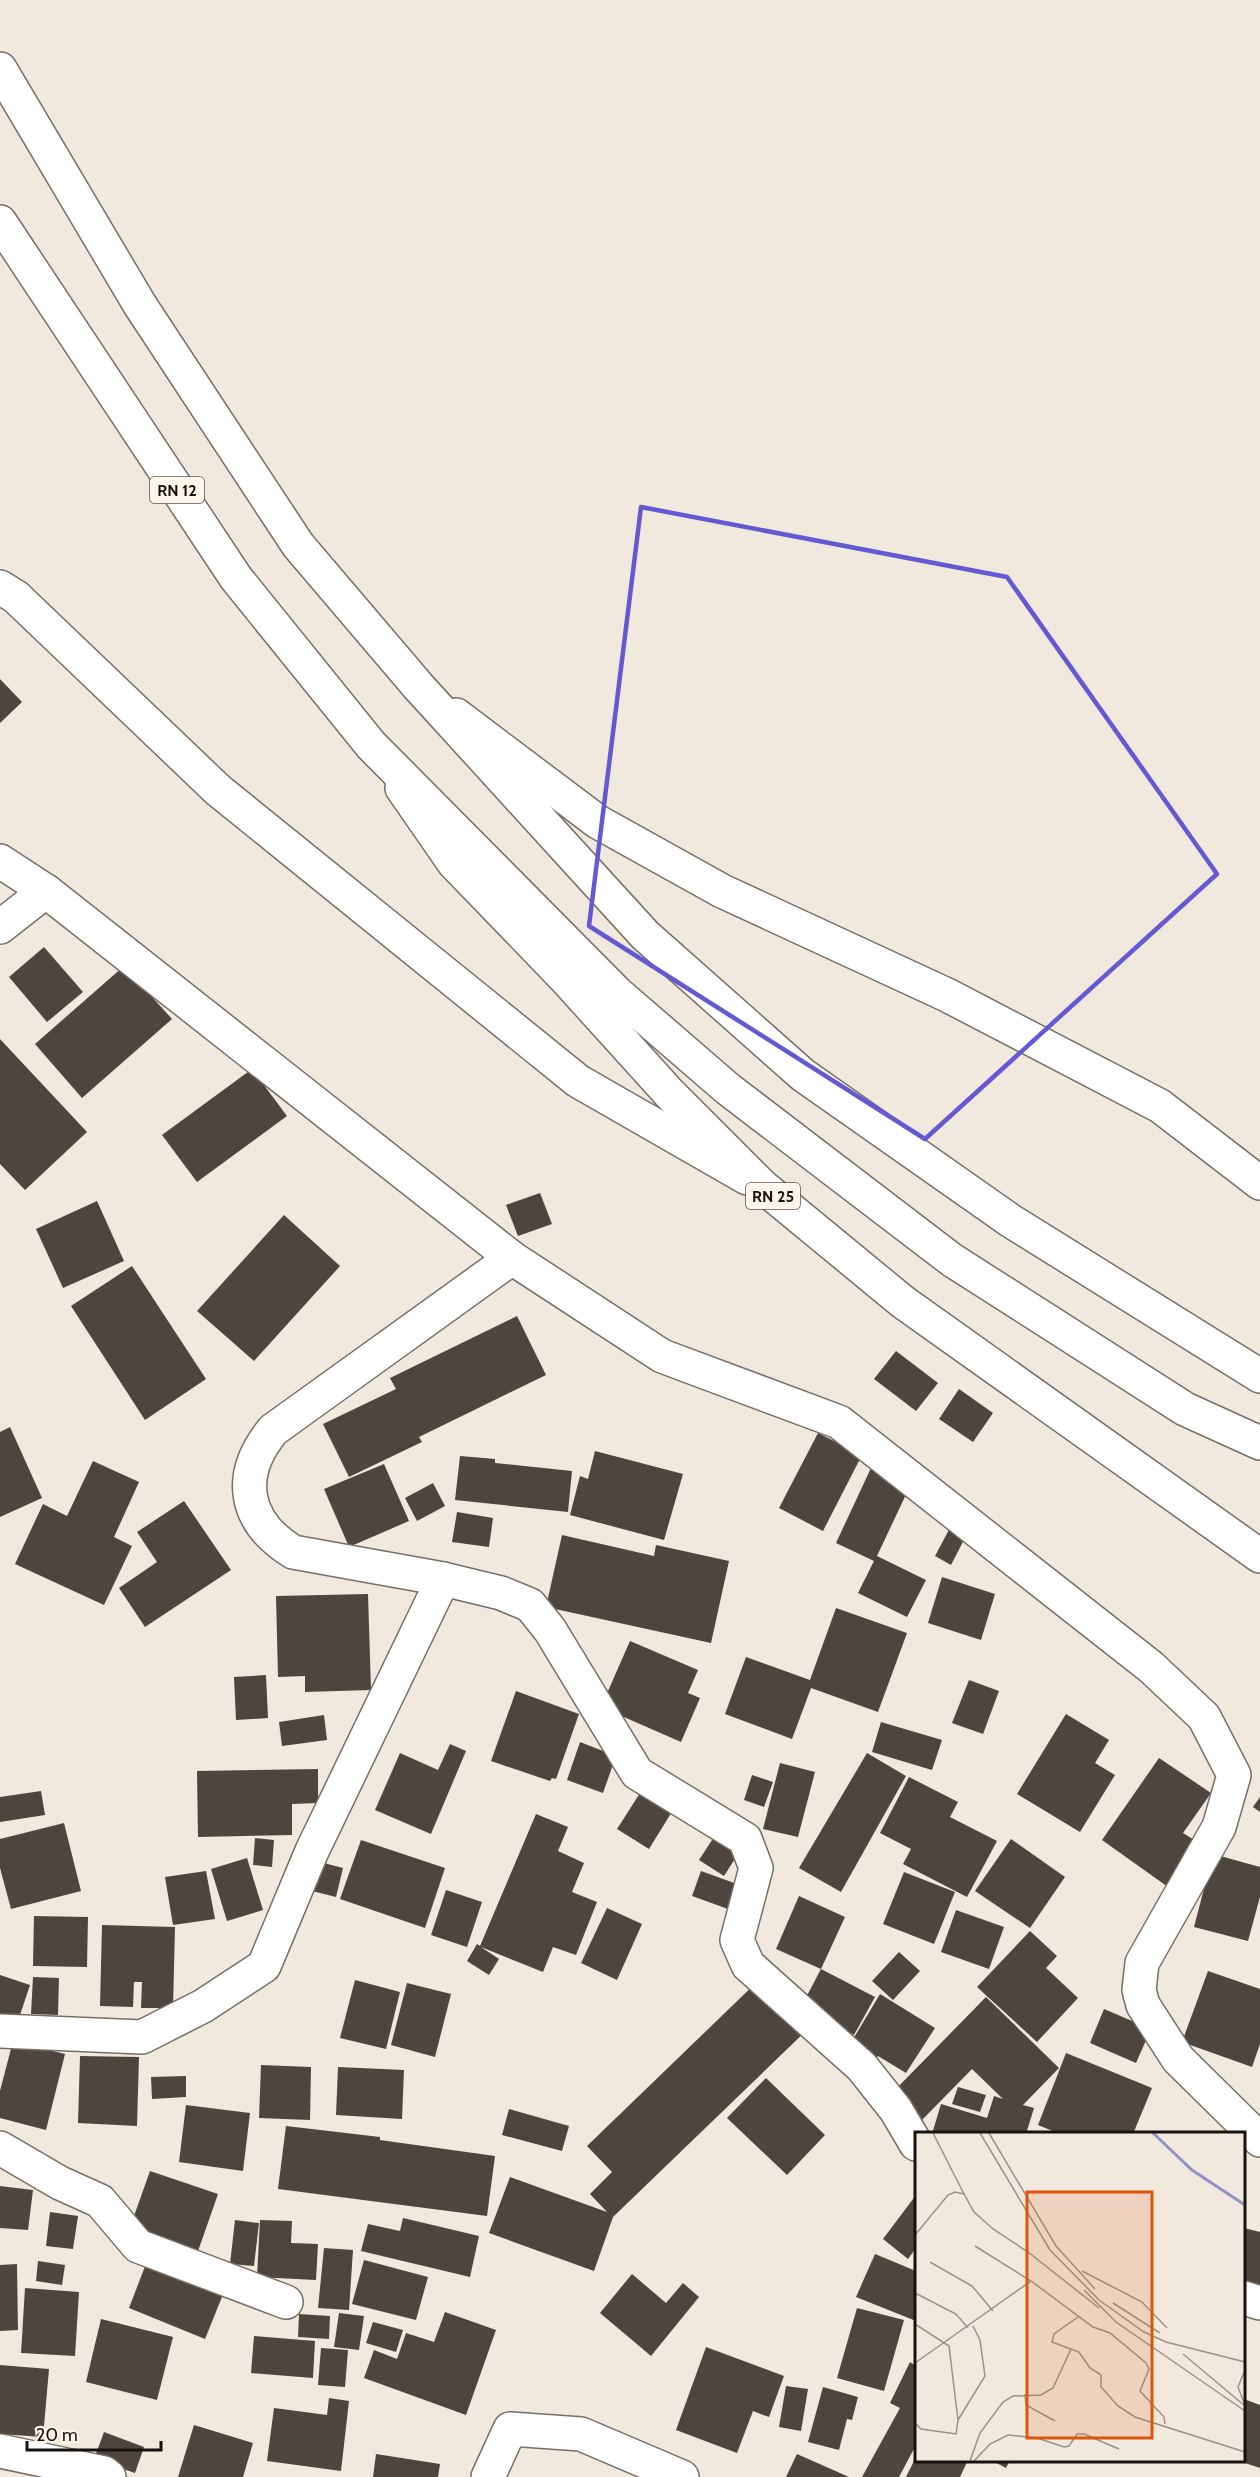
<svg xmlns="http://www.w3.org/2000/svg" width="1260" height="2477" font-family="Cabin,sans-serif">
<rect width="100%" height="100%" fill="#f1e8de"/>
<g fill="#4e463e">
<path d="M0,679L22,702L0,723Z"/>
<path d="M44,947L83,992L47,1022L9,977Z"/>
<path d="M124,966L172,1019L82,1098L35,1044Z"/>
<path d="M0,1039L87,1132L25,1190L0,1164Z"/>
<path d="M252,1069L287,1116L197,1182L162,1135Z"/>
<path d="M540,1193L552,1224L518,1236L506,1205Z"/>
<path d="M97,1201L124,1261L63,1288L36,1229Z"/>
<path d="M284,1215L340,1266L254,1361L197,1311Z"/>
<path d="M132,1266L206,1379L145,1420L71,1306Z"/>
<path d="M517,1316L546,1375L419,1437L422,1442L349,1477L323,1424L396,1389L390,1378Z"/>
<path d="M896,1351L938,1383L916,1411L874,1379Z"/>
<path d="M959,1389L993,1413L973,1442L939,1419Z"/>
<path d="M10,1427L42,1498L0,1517V1432Z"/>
<path d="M818,1433L862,1455L823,1531L779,1508Z"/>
<path d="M595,1451L683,1474L664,1540L570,1515L580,1476L588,1479Z"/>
<path d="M460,1456L495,1459V1463L572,1471L568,1512L455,1500Z"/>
<path d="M93,1461L139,1482L114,1537L132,1546L104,1605L15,1564L43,1504L67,1516Z"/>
<path d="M384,1464L409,1521L349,1547L324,1489Z"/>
<path d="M871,1468L910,1486L877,1556L926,1580L907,1617L858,1593L874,1561L836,1543Z"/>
<path d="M433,1483L445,1506L417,1521L405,1498Z"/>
<path d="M184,1501L231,1570L145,1627L119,1588L157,1562L137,1532Z"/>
<path d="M457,1512L493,1518L489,1547L452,1542Z"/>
<path d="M951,1526L967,1534L951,1565L935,1556Z"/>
<path d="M562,1535L654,1556L656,1545L729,1561L711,1643L546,1607Z"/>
<path d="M942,1577L995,1594L981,1640L928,1623Z"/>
<path d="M368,1594L371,1690L305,1692V1676L278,1677L276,1596Z"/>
<path d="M836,1608L907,1633L878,1712L811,1688L792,1739L725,1714L746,1657L810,1680Z"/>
<path d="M630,1641L698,1670L688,1693L700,1698L681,1742L601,1707Z"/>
<path d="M266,1675L268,1718L236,1720L234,1677Z"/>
<path d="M969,1680L999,1691L983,1734L952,1723Z"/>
<path d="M516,1691L579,1714L556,1779L552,1778L550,1781L491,1761Z"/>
<path d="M1066,1714L1109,1740L1095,1763L1115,1775L1080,1832L1017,1794Z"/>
<path d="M324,1715L327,1740L282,1746L279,1722Z"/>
<path d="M881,1722L942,1740L932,1770L872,1752Z"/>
<path d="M580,1742L616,1756L603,1793L567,1780Z"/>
<path d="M450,1744L466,1751L431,1834L375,1810L400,1753L438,1770Z"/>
<path d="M867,1753L906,1776L841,1892L799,1868Z"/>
<path d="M1159,1758L1211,1793L1183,1833L1199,1843L1168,1887L1102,1840Z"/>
<path d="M780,1763L815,1772L798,1837L763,1829Z"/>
<path d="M318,1769V1803L292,1804V1835L198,1837L197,1771Z"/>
<path d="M752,1775L773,1782L764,1807L744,1800Z"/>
<path d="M909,1777L958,1802L950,1817L997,1841L967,1897L903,1864L911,1849L880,1833Z"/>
<path d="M642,1790L673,1810L649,1849L617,1829Z"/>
<path d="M41,1791L45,1815L0,1822V1797Z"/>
<path d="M1260,1797V1812L1253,1807Z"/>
<path d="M536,1814L568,1827L558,1851L584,1863L572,1892L597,1902L576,1955L553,1947L543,1972L481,1947L499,1959L489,1975L467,1961L477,1944L480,1946Z"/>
<path d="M64,1823L81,1891L11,1909L0,1868V1839Z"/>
<path d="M714,1837L738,1854L724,1876L699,1860Z"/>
<path d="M255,1838L274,1840L272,1867L253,1865Z"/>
<path d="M1011,1839L1065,1877L1030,1928L975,1891Z"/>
<path d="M361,1840L445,1868L425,1928L340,1899Z"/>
<path d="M1213,1854L1260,1867V1897L1248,1941L1194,1927Z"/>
<path d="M247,1858L263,1910L227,1921L211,1869Z"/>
<path d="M320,1862L343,1868L336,1897L312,1891Z"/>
<path d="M206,1871L215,1919L173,1925L165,1877Z"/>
<path d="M701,1871L737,1884L728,1909L692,1896Z"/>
<path d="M904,1872L955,1892L934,1944L883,1924Z"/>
<path d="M446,1890L482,1902L467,1947L431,1935Z"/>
<path d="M799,1896L845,1917L821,1969L776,1949Z"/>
<path d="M607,1908L642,1924L617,1980L581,1963Z"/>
<path d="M956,1910L1004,1927L989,1969L941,1952Z"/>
<path d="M34,1916L88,1917L87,1967L33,1966Z"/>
<path d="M102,1925L175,1927L173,2008H141L142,1982H134L133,2007L100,2006Z"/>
<path d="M1030,1931L1057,1956L1046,1968L1078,1998L1037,2042L977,1987Z"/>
<path d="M899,1952L920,1971L893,2000L872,1981Z"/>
<path d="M821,1969L875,1997L854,2035L801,2007Z"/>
<path d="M1208,1971L1260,1989V2044L1252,2067L1182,2042Z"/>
<path d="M0,1975L30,1985L17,2024L0,2018Z"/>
<path d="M33,1977L59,1978L58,2015L31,2014Z"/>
<path d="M761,1978L809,2028L613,2217L594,2271L489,2233L510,2177L607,2212L590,2194L612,2172L587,2146Z"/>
<path d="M355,1980L400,1992L386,2049L340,2038Z"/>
<path d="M407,1983L451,1994L435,2057L391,2045Z"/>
<path d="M880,1994L935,2028L906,2073L878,2056L874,2062L849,2046Z"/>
<path d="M986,1997L1059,2068L1023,2105L1034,2108L1026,2134H932L941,2104L987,2118L994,2096L1003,2099L972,2069L922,2120L893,2092Z"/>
<path d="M1104,2009L1151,2029L1136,2063L1090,2043Z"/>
<path d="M13,2041L65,2054L46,2130L0,2118V2091Z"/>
<path d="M1066,2053L1152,2088L1133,2134H1060L1038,2125Z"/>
<path d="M80,2056L139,2057L137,2126L78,2123Z"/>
<path d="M261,2065L311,2067L310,2120L259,2118Z"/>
<path d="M338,2067L404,2070L402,2119L336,2115Z"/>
<path d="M186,2076V2097L152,2099L151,2077Z"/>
<path d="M766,2078L825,2135L787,2175L727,2118Z"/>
<path d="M958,2087L986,2095L980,2112L952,2104Z"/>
<path d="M186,2105L250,2113L243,2171L179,2162Z"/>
<path d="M509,2109L569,2126L562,2151L502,2135Z"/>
<path d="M286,2126L380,2137V2140L495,2156L487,2216L278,2189Z"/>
<path d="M150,2171L218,2194L197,2254L129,2230Z"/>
<path d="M0,2186L33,2190L28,2230L0,2228Z"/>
<path d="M916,2195V2248L908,2259L883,2239Z"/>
<path d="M50,2212L78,2216L73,2249L46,2246Z"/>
<path d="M403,2218L479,2236L470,2277L361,2251L368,2224L400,2231Z"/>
<path d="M235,2220L259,2223L254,2266L230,2264Z"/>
<path d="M260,2220L292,2221L291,2243L318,2244L316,2280L257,2277Z"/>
<path d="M1244,2228L1260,2232V2296L1244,2292Z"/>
<path d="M324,2248L353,2250L349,2310L318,2308Z"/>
<path d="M875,2254L916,2271V2321L856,2297Z"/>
<path d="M149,2256L226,2287L205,2339L129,2308Z"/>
<path d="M364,2260L428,2277L416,2320L352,2304Z"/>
<path d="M38,2261L65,2265L62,2285L36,2281Z"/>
<path d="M17,2264L18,2330L0,2331V2265Z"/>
<path d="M632,2274L666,2303L683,2283L699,2297L651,2356L600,2313Z"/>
<path d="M25,2288L79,2292L75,2356L21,2353Z"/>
<path d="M857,2308L904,2320L884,2391L837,2378Z"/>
<path d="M445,2312L496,2330L466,2415L364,2378L374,2350L397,2359L406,2333L434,2342Z"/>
<path d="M339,2313L364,2316L359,2350L334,2347Z"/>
<path d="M299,2314L330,2316L329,2339L298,2337Z"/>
<path d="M101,2319L173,2337L157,2400L86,2382Z"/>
<path d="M373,2322L403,2330L396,2352L366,2343Z"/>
<path d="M254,2336L315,2341L313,2378L251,2373Z"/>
<path d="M706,2347L784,2376L769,2417L753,2411L737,2453L676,2430Z"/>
<path d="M321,2348L348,2350L345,2387L318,2385Z"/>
<path d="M910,2362L916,2366V2445L899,2477H862L900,2408L890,2403Z"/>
<path d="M0,2365L49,2369L43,2437L0,2434Z"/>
<path d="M786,2386L808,2389L801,2431L779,2427Z"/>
<path d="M823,2387L858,2397L852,2420L847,2419L839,2450L808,2442Z"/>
<path d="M329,2398L349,2401L341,2471L267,2461L274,2408L327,2415Z"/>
<path d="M1244,2399L1260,2405V2468L1239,2461L1244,2460Z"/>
<path d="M194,2425L253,2443L243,2477H178Z"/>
<path d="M104,2432L144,2447L135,2473L94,2459Z"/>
<path d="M376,2454L440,2464L438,2477H373Z"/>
<path d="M797,2454L849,2477H786Z"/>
<path d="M916,2457V2460H968L960,2477H906Z"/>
<path d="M991,2460H1010L1006,2468Z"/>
</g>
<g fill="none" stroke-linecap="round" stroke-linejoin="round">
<defs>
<g id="street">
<path d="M0,587L16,597L218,790L578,1081L747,1178"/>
<path d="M0,861L46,891L512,1258L662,1356L839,1422L1151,1667L1204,1717L1234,1775L1219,1827L1142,1963L1139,1990L1143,2005L1178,2059L1260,2140"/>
<path d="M0,927L46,891"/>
<path d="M512,1258L273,1430C236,1475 243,1521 293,1552L443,1579L501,1593L530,1605L550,1630L637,1773L745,1839L756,1868L737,1940L748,1965L862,2067L896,2110L916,2144"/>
<path d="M0,2031L142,2037L203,2006L264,1966L312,1851L443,1579"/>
<path d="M0,2148L60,2183L100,2201L138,2246L286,2302"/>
<path d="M1244,2298L1260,2303"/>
<path d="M0,2451L104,2473L109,2477"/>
<path d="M488,2477L510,2429L581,2434L682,2477"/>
</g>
<g id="primary">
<path d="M456,715L598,822L722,891L947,995L1160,1106L1260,1183"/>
<path d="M402,788L454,863L565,978L670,1094L762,1186L903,1302L1260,1556"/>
</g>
<g id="highway">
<path d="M0,69L140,305L298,545L418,686L645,935L803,1075L1011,1221L1260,1376"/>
<path d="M0,222L236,578L371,745L617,993L728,1089L952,1260L1185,1409L1260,1443"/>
</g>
</defs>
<use href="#street" stroke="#776f66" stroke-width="36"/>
<use href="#primary" stroke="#776f66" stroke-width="36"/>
<use href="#highway" stroke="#776f66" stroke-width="36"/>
<use href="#street" stroke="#fff" stroke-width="33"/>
<use href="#primary" stroke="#fff" stroke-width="33"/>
<use href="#highway" stroke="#fff" stroke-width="33"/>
</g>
<path fill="none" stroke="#635ad3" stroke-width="4.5" stroke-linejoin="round" d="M641,507L1007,577L1217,874L925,1139L589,926Z"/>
<g text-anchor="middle" stroke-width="6" stroke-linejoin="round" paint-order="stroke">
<g fill="#fff5eb" stroke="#5c5651" stroke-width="1.5">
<rect x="150" y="477" width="54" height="26" rx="4.5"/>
<rect x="746" y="1183" width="54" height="26" rx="4.5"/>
</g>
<g font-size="16" font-weight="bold" fill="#16120f">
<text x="177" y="496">RN 12</text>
<text x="773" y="1202">RN 25</text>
</g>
</g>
<g transform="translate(915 2132)">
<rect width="330" height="330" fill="#f1e8de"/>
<path fill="none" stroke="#9193c7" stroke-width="3" d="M238,1L277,38L330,73"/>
<path fill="none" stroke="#99928b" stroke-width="1.5" d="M18,1L49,62M65,1L135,118L184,168L229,200L251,210L330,230M74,1L141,114L180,157M0,103L33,63L40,60L49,62L59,80L78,97L113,120L184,176M60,114L116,149L178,195L195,201L231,231L234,237L225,259L249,285L250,292M15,130L57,154L78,179M167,139L227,170L252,196M169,158L201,190L330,279M0,161L41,182L53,196M198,171L245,201M163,185L139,202L137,210L164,220L175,236L186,243V255L203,274L220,285L330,320M0,192L34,214L43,288L41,302L6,297L0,291M268,222L330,274M0,231L116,149M330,238L323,255L330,273M110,262L111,273L140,289M43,288L70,244L65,208L58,194M55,329L65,301L88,270L98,264L126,263L138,256L156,217M59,329L75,312L93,303L122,306L149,315L154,314L162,302H169L204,317"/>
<path fill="#de550c" fill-opacity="0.15" stroke="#de550c" stroke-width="3" d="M112,60H237V306H112Z"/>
<rect width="330" height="330" fill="none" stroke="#16120f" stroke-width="3"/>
</g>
<path d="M27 2441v9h134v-9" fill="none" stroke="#16120f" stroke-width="3"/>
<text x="36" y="2441" font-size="18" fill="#16120f" stroke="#fff5eb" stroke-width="4.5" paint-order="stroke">20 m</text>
</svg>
